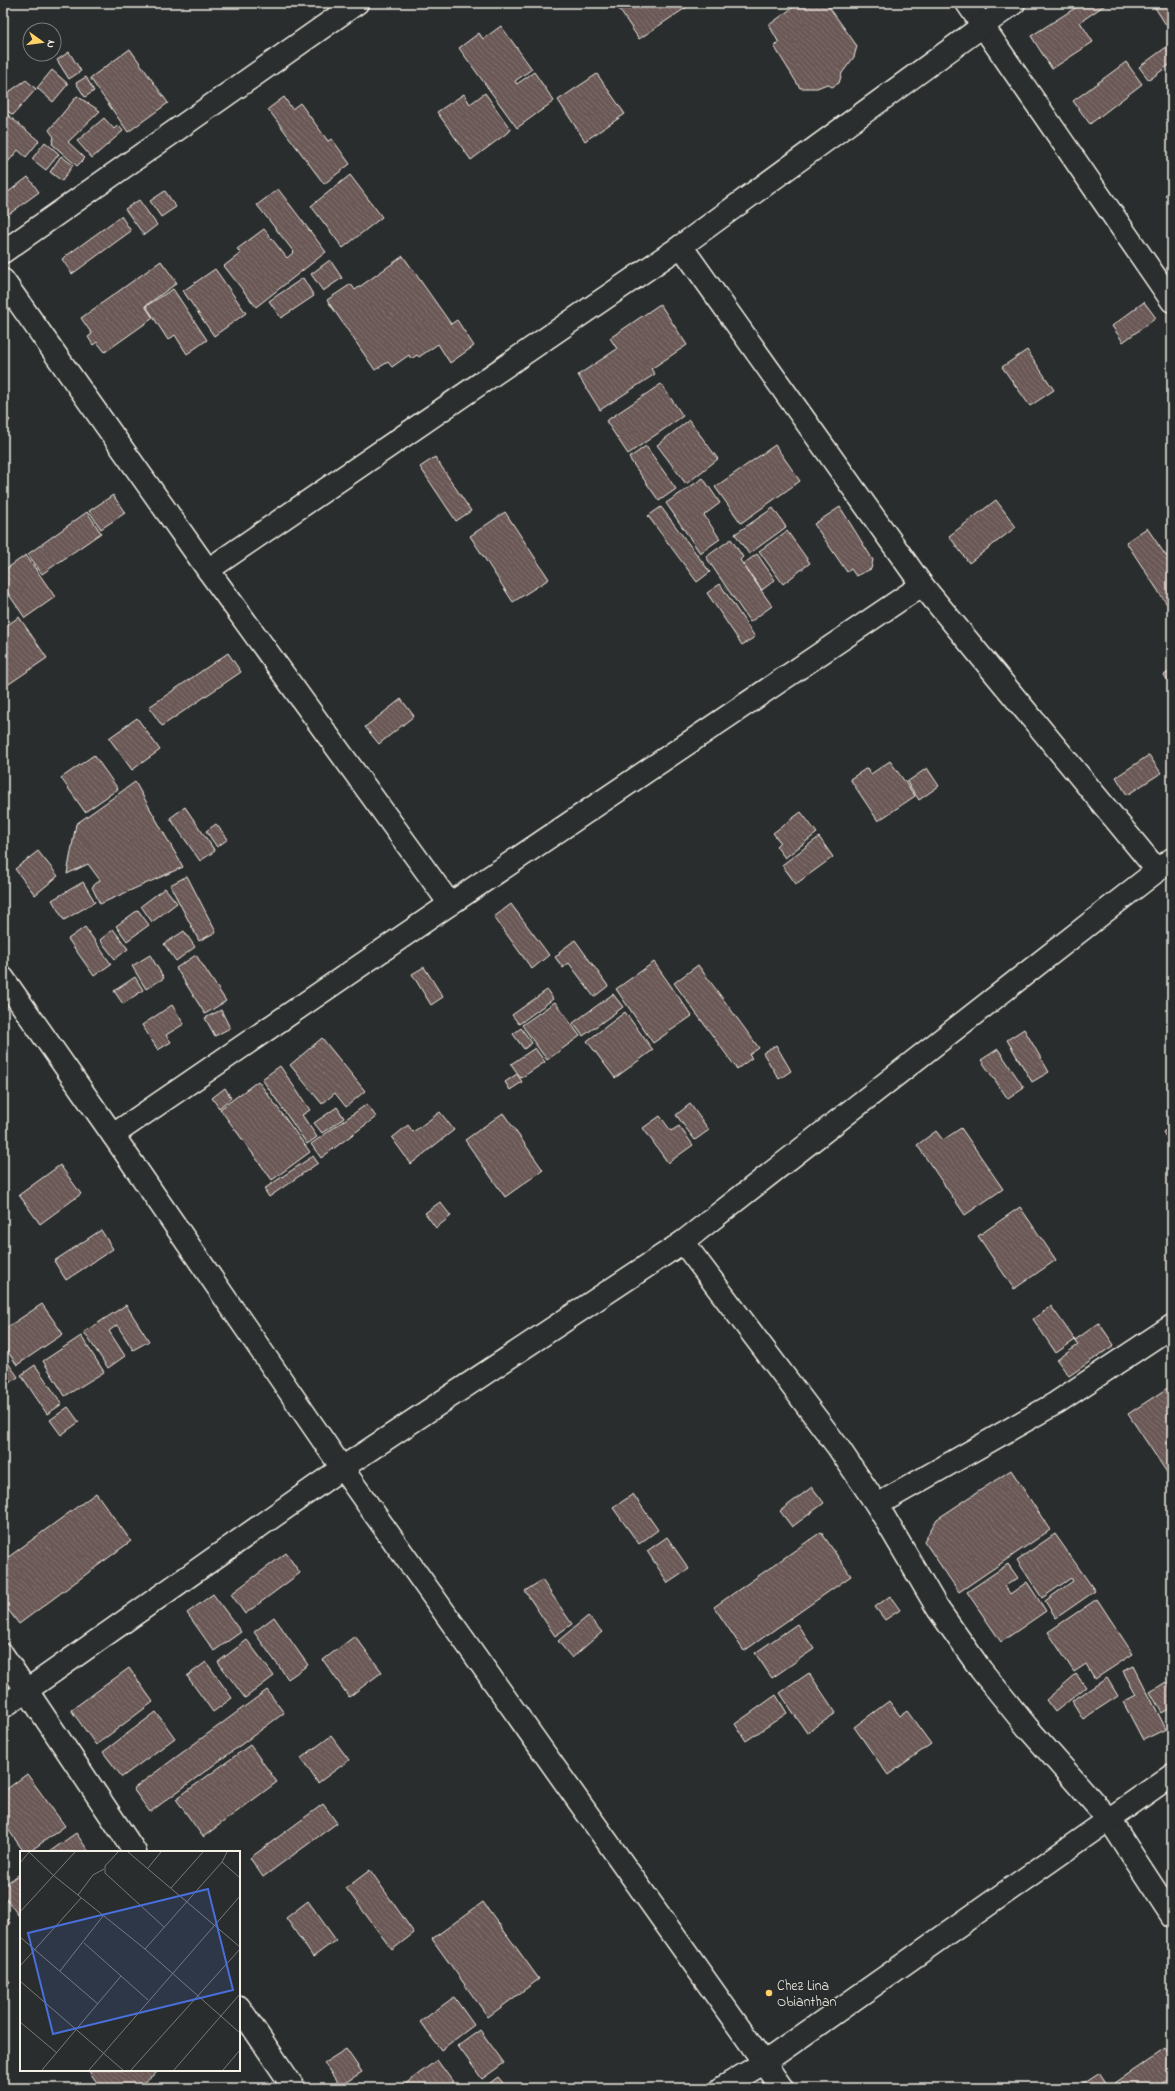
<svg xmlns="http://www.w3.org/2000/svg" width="1175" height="2091" font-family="'Indie Flower',sans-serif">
<defs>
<pattern id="building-back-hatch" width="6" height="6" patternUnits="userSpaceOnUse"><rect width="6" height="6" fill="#6b5956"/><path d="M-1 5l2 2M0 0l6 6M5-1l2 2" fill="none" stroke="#81716e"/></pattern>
</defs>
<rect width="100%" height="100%" fill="#2a2d2e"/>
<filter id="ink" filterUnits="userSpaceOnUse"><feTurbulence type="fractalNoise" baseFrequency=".025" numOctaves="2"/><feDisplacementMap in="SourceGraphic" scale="8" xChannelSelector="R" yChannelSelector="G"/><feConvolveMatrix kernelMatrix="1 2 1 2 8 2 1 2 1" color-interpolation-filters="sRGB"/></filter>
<g filter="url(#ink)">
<g fill="url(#building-back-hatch)" stroke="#f4f1e8">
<path d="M615,3H693L639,39Z"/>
<path d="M799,3H835L829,7L857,46L854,57L842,73L839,83L832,87L827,84L817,88H800L774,46L779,43L769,25Z"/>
<path d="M1083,3H1108L1080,22L1093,42L1052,69L1031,36Z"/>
<path d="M1152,3H1167L1172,11V34Z"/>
<path d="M501,26L532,69L515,81L517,84L534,72L554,101L517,128L459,48L479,33L483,39Z"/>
<path d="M1172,43V63L1149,80L1139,67Z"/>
<path d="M130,49L168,103L128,132L90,78Z"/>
<path d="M69,52L81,71L69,79L57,60Z"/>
<path d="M1126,62L1142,84L1090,124L1073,101Z"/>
<path d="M52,70L68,84L53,102L37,88Z"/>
<path d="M597,74L625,114L585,141L558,100Z"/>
<path d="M86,77L94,91L85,97L76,83Z"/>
<path d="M26,80L36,89L13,115L3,108V96Z"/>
<path d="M485,93L511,130L471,160L437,112L464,94L470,104Z"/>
<path d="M77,96L100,111L68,142L85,158L77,166L52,144L54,137L49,130Z"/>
<path d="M284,97L292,109L300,103L328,141L332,139L350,164L324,184L268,109Z"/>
<path d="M3,111L39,141L26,157L18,150L3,168Z"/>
<path d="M104,118L114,129L118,125L123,131L92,158L77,141Z"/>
<path d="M45,142L59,154L46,170L32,159Z"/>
<path d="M61,156L73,165L62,181L50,172Z"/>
<path d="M350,175L382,217L343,248L311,206Z"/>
<path d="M28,177L39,192L5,217L3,215V196Z"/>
<path d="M278,189L326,252L256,307L224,266L241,253L237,249L264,229L287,258L294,252L257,205Z"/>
<path d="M1172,190V204L1165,195Z"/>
<path d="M165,191L176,207L161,217L150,201Z"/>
<path d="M139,200L157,225L144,235L125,209Z"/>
<path d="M121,216L131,231L72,274L62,259Z"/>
<path d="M403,256L451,324L457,320L474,346L450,363L438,344L419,357L417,355L411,359L409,355L392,367L388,362L375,370L327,300L351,284L355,290Z"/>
<path d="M330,260L342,278L323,291L311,274Z"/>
<path d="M161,261L177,283L145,306L153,318L105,352L97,342L93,345L88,337L92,334L81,318Z"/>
<path d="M215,269L246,313L214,336L183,291Z"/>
<path d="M303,278L314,296L281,318L269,301Z"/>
<path d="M173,289L207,340L187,354L175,335L168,340L146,306Z"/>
<path d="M1144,302L1156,318L1123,342L1112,326Z"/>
<path d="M660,304L687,345L651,369L655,374L600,410L578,375L617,349L610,338Z"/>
<path d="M1027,350L1054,390L1030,406L1002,367Z"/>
<path d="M661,384L683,416L628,454L606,421Z"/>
<path d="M3,414L10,420L3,428Z"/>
<path d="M689,420L718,459L686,484L657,445Z"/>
<path d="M775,445L800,481L741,523L715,487Z"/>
<path d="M646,446L676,489L659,501L629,458Z"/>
<path d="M435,457L471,511L456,521L420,467Z"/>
<path d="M703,478L720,503L704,515L720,539L700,553L666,503Z"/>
<path d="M113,495L125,513L101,529L89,511Z"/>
<path d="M996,500L1016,527L969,563L949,536Z"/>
<path d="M661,507L710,572L697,582L648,516Z"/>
<path d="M840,507L873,560L871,569L856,576L851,569L847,572L814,524Z"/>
<path d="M773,508L786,527L749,554L735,534Z"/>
<path d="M87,512L101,533L42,574L28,554Z"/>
<path d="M505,512L549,579L513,602L470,536Z"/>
<path d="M1147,528L1166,556L1172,553V612L1126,542Z"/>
<path d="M787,531L810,563L783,584L759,551Z"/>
<path d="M731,539L743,557L740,560L772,606L750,622L706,557Z"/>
<path d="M757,554L775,580L762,590L743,564Z"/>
<path d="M26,555L55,597L25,618L3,586V571Z"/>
<path d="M720,584L755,637L742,645L707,593Z"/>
<path d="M19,617L47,658L3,688V628Z"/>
<path d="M228,653L241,672L162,726L149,707Z"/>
<path d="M1172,670V686L1164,675Z"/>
<path d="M401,699L414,716L379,744L365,727Z"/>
<path d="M137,718L160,750L132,770L109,738Z"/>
<path d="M94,755L118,789L85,812L61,778Z"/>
<path d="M1149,755L1161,773L1127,795L1116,777Z"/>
<path d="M890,761L915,796L878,821L850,779L867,768L871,774Z"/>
<path d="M927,768L939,786L919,800L907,782Z"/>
<path d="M135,782L183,867L100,904L92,887L100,880L88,864L67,874L76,824Z"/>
<path d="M185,807L215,851L200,861L170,818Z"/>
<path d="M801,812L817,833L785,858L776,846L780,842L773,833Z"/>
<path d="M216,824L228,839L217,847L206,831Z"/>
<path d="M819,837L833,857L796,884L782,865Z"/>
<path d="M38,851L58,876L35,895L15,869Z"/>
<path d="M187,876L216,932L199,941L170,885Z"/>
<path d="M83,882L95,902L64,920L52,900Z"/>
<path d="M165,888L177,903L152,922L141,906Z"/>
<path d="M511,904L549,955L532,969L494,917Z"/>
<path d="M138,910L149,925L127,941L116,926Z"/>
<path d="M85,927L111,964L94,976L68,939Z"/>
<path d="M113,929L128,949L115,959L100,940Z"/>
<path d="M184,931L195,947L176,961L164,944Z"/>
<path d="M575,940L608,986L594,997L569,963L563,968L555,957L560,954L559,952Z"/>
<path d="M150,955L164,978L146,989L132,966Z"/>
<path d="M196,955L226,1001L205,1014L176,968Z"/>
<path d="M654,962L692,1016L653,1043L616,989Z"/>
<path d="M698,965L759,1048L749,1055L752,1058L737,1069L674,983Z"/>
<path d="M424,967L443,997L431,1005L412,974Z"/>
<path d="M135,977L143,990L123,1004L114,991Z"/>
<path d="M547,990L553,999L519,1024L512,1015Z"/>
<path d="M613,994L623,1007L583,1036L573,1023Z"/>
<path d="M555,1002L580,1036L547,1060L522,1025Z"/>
<path d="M172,1005L184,1024L166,1035L171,1042L158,1050L142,1025Z"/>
<path d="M221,1010L230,1028L215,1036L205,1018Z"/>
<path d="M625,1012L653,1050L615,1078L587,1041Z"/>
<path d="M521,1028L532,1043L524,1049L513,1034Z"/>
<path d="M1024,1029L1049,1072L1032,1082L1007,1040Z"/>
<path d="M322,1038L365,1091L346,1107L335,1093L322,1104L290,1065Z"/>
<path d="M776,1045L791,1071L779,1079L763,1053Z"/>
<path d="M535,1048L545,1062L521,1078L511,1064Z"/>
<path d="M998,1049L1024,1088L1008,1099L981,1060Z"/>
<path d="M280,1066L310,1110L302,1115L317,1137L307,1144L262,1079Z"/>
<path d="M517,1074L522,1082L510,1090L505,1082Z"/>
<path d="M258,1081L310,1152L272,1180L220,1109Z"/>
<path d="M225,1088L231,1098L219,1108L212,1098Z"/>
<path d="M367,1104L376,1117L321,1158L311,1144Z"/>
<path d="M690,1104L709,1130L695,1140L676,1115Z"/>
<path d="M337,1107L344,1118L322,1133L314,1123Z"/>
<path d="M440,1112L454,1130L411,1164L392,1138L408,1125L413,1132Z"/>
<path d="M503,1113L543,1170L505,1197L465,1140Z"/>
<path d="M660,1116L671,1131L679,1126L693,1145L668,1163L643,1128Z"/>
<path d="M1172,1126V1147L1163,1132Z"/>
<path d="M961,1128L1003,1189L965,1215L917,1145L936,1131L943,1140Z"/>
<path d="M313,1156L318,1163L269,1197L264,1189Z"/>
<path d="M60,1165L81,1194L40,1224L19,1195Z"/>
<path d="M440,1202L451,1216L436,1228L425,1213Z"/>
<path d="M1020,1207L1056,1260L1014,1289L978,1236Z"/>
<path d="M101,1230L113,1249L66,1280L54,1261Z"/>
<path d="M42,1304L63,1334L17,1365L3,1345V1330Z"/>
<path d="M126,1305L149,1341L133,1350L117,1325L109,1331L125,1356L108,1368L84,1332Z"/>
<path d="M1051,1306L1075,1340L1056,1353L1033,1319Z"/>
<path d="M1099,1323L1114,1345L1069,1376L1057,1360L1078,1345L1075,1340Z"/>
<path d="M81,1336L104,1372L65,1396L43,1361Z"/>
<path d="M3,1356L18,1377L3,1388Z"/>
<path d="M35,1365L62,1404L47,1414L21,1375Z"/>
<path d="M1172,1385V1480L1128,1414Z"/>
<path d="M68,1407L79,1422L61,1435L50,1420Z"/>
<path d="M1011,1470L1050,1530L959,1592L924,1541L937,1519Z"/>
<path d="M812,1487L824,1503L792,1527L780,1511Z"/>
<path d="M96,1493L131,1541L19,1624L3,1603V1561Z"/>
<path d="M633,1494L658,1530L639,1544L613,1508Z"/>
<path d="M821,1532L851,1576L744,1651L714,1607Z"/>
<path d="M1055,1534L1095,1591L1056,1618L1045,1601L1073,1581L1071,1578L1042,1598L1017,1560Z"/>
<path d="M667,1537L689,1569L668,1583L647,1551Z"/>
<path d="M286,1553L300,1573L245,1614L231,1594Z"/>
<path d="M1008,1564L1018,1578L1005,1586L1010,1594L1027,1582L1046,1611L1001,1642L967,1592Z"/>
<path d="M542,1580L572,1624L555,1636L525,1591Z"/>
<path d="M213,1594L241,1632L214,1651L187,1613Z"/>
<path d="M890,1596L900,1610L885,1620L875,1607Z"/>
<path d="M1097,1599L1133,1654L1095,1679L1086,1664L1074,1672L1048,1632Z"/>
<path d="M588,1616L602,1632L572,1658L558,1641Z"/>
<path d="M274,1617L308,1665L288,1679L254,1632Z"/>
<path d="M797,1624L814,1649L772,1678L755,1653Z"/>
<path d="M355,1636L382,1672L349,1697L323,1660Z"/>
<path d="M247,1640L274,1676L245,1698L218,1662Z"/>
<path d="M206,1662L232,1698L213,1712L187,1676Z"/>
<path d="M1134,1666L1166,1729L1143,1740L1123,1702L1136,1695L1123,1671Z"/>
<path d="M129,1668L153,1702L96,1745L71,1710Z"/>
<path d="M809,1673L836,1713L807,1733L780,1693Z"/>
<path d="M1076,1674L1086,1687L1055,1712L1046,1700Z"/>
<path d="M1107,1678L1118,1696L1083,1719L1072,1701Z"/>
<path d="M1166,1682L1172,1691V1707L1162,1713L1150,1692Z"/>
<path d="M267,1690L284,1713L150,1812L133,1789Z"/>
<path d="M776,1695L787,1713L746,1741L735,1724Z"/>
<path d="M889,1701L900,1716L907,1711L931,1744L888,1775L854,1727Z"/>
<path d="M156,1712L175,1738L122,1777L103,1752Z"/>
<path d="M331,1736L349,1760L318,1783L301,1758Z"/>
<path d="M250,1745L277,1782L203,1837L176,1799Z"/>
<path d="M27,1774L65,1826L29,1852H24L3,1822V1792Z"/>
<path d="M323,1804L337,1823L263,1877L250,1858Z"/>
<path d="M76,1833L89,1852H49Z"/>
<path d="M370,1870L414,1933L392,1950L346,1888Z"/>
<path d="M21,1873V1919L3,1894V1886Z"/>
<path d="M308,1901L336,1940L313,1957L286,1918Z"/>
<path d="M483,1902L539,1979L488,2017L432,1939Z"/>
<path d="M3,1913L10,1923L3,1929Z"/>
<path d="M3,1972L10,1982L3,1987Z"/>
<path d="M454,1997L474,2025L441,2050L420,2022Z"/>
<path d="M480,2030L504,2063L482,2079L458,2046Z"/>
<path d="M346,2049L362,2072L340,2086L324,2063Z"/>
<path d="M1165,2049L1172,2060V2077L1155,2088H1118L1115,2083Z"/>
<path d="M437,2060L453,2082L445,2088H408L405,2084Z"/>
<path d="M88,2070H160L136,2088H101Z"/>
<path d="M1099,2073L1109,2088H1076Z"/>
<path d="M498,2077L507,2088H483Z"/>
</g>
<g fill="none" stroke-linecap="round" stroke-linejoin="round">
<defs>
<g id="minor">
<path d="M967,3L1172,301"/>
<path d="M681,246L922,585L1157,870"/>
<path d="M3,252L357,3"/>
<path d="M3,280L208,570L450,904"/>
<path d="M208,570L681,246L1014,3"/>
<path d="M3,978L113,1135L342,1468L782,2088"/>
<path d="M113,1135L450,904L922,585"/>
<path d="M683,1242L838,1447L877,1505L938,1609L981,1670L1027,1727L1110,1821L1172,1916"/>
<path d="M877,1505L1056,1403L1172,1326"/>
<path d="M3,1655L135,1852"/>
<path d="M3,1707L342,1468L683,1242L1172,859"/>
<path d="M239,2007L294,2088"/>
<path d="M722,2088L765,2062L1172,1775"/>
</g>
</defs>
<use href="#minor" stroke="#f4f1e8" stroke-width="25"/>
<use href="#minor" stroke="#2a2d2e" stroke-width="22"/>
</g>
</g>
<circle fill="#ffd166" stroke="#2a2d2e" stroke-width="1.5" cx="769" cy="1993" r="4"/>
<g text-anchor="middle" stroke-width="3" stroke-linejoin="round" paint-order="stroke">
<g font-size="14" fill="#f4f1e8" stroke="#2a2d2e" text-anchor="start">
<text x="777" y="1990">Chez Lina<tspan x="777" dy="16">Obianthan</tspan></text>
</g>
</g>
<g transform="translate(20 1851)">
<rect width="220" height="220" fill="#2a2d2e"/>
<path fill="none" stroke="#7b7b78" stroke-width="1" d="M9,1L33,24L125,98L220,182M98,1L85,15V22L144,76M108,1L220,96M202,11L220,27M0,12L9,1M128,17L141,1M151,37L183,1M58,44L73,24L84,18M0,61L55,1M0,86L78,153M64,92L128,149M125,98L202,11L207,1M0,115L61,47M40,120L83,65M0,130L103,219M0,171L37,202M22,219L101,125M69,219L220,45M111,219L220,98M154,219L220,143M203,219L220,199"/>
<path fill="#486fdb" fill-opacity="0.15" stroke="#486fdb" stroke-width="2" d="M188,38L213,139L33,183L8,82Z"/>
<rect width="220" height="220" fill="none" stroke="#f4f1e8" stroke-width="2"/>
</g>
<rect width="1175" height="2091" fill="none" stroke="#2a2d2e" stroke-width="16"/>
<rect x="8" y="8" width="1159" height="2075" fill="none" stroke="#f4f1e8" stroke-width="1.5" filter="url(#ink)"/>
<g transform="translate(42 42) rotate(104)"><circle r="19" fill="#2a2d2e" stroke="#7b7b78"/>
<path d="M0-3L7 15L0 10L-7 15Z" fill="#ffd166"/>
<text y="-6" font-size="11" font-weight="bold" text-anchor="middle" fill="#f4f1e8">N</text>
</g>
</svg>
